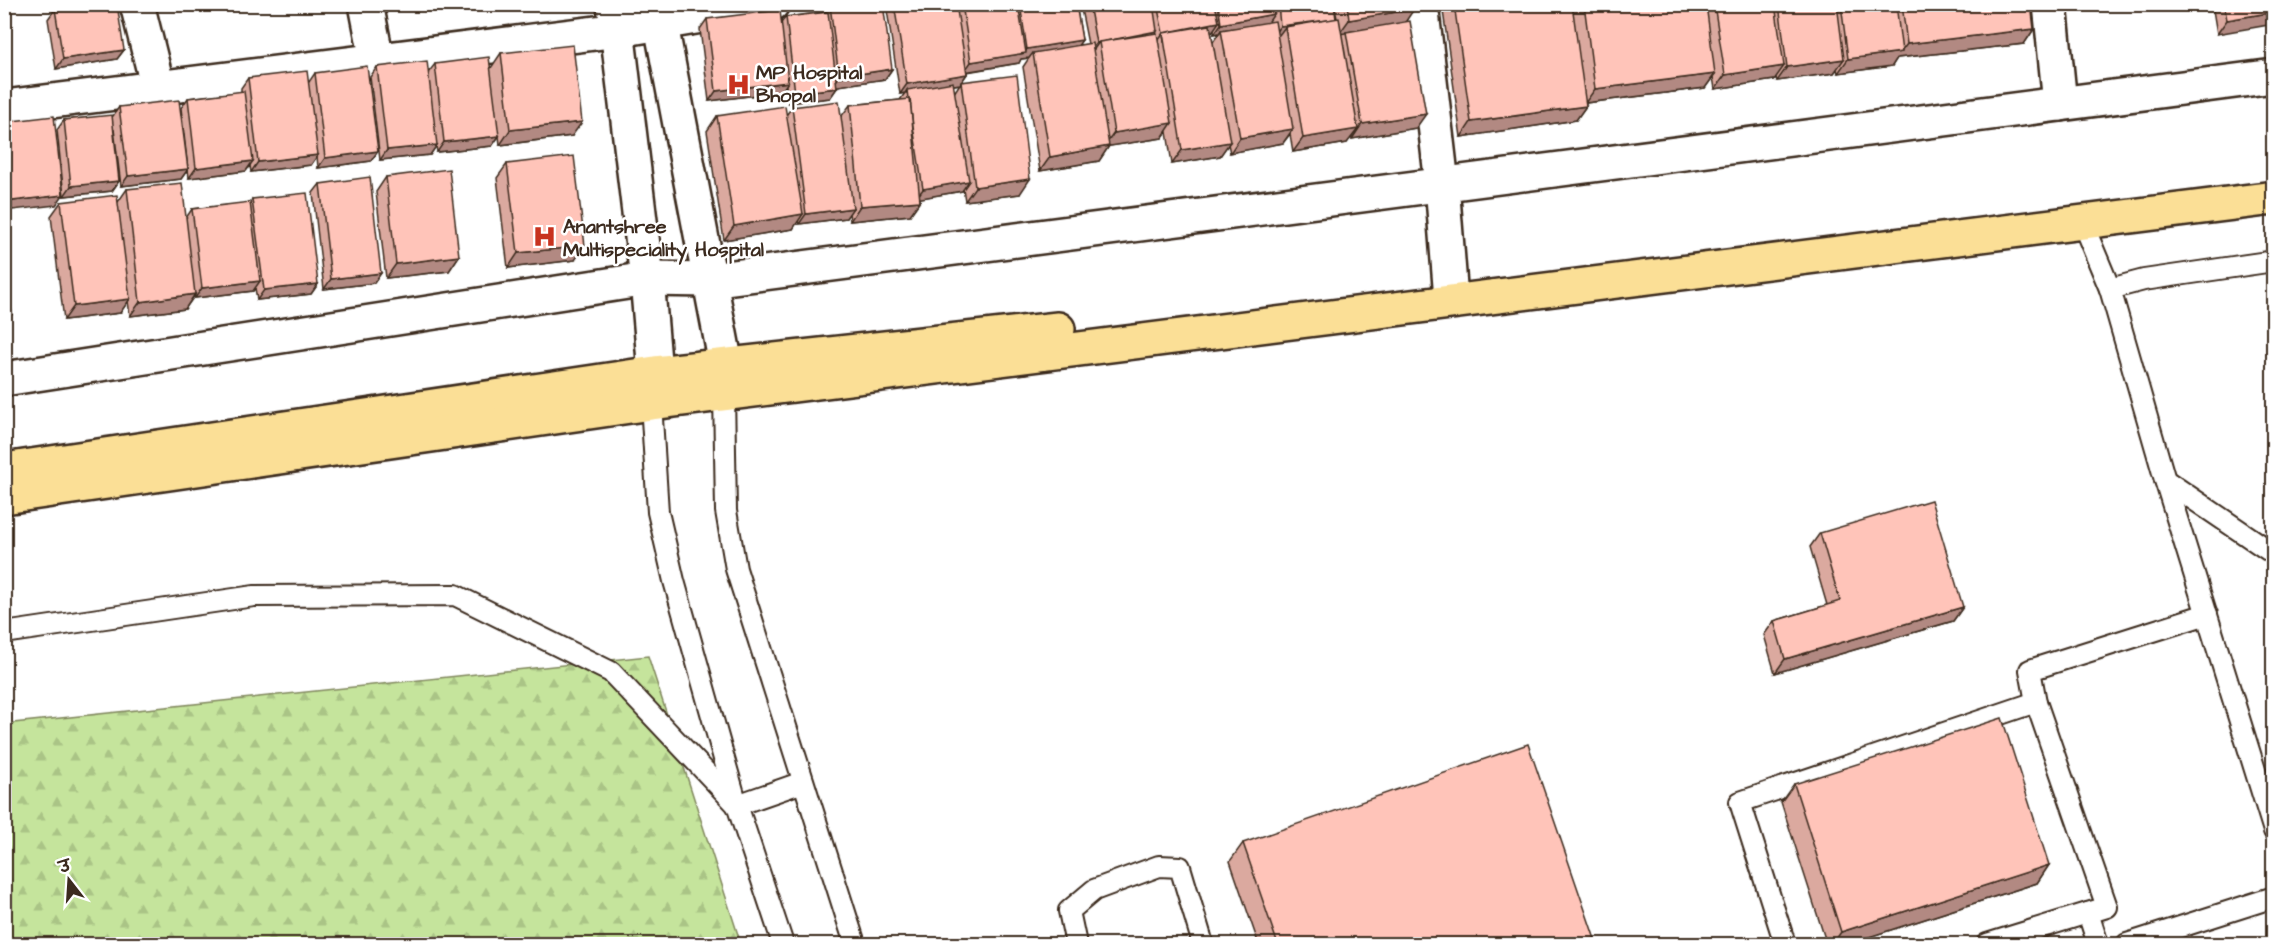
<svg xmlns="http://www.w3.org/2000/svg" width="2278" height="949" font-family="'Architects Daughter','Playpen Sans Deva',sans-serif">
<defs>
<pattern id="forest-firs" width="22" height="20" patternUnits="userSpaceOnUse" patternTransform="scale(1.5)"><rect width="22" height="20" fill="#c5e49c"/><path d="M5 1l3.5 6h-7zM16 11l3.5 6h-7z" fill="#aac486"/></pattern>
</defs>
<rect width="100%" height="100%" fill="#fff"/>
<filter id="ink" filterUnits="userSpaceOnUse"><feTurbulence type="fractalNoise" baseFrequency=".0167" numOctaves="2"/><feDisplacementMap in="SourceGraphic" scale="12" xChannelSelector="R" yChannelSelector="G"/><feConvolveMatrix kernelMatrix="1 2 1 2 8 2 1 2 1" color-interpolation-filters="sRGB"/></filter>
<g filter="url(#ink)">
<path fill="url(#forest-firs)" stroke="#80875d" stroke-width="1.5" d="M648,656L741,944H5L4,724Z"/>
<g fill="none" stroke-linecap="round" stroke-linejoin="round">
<defs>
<g id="lane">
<path d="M2082,222L2110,289L2165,480L2274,831"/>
<path d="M2110,289L2144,280L2274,261"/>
<path d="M724,393L726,511L736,569L855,944"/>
<path d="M651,403L658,512L674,581L737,805L783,944"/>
<path d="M2165,480L2274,554"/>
<path d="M4,633L254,596L455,595L611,672L737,805L803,782"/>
<path d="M2036,702L2030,670L2207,614"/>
<path d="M2088,913L2098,944"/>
<path d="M1076,944L1069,911L1094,890L1159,866L1180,867L1203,944"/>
<path d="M1785,944L1740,802L2036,702L2107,907L1987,944"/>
<path d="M2127,944L2274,897"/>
</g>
<g id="street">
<path d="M137,4L158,88"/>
<path d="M366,4L377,60"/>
<path d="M1421,4L1442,184L1450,286"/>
<path d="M2050,4L2060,104"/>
<path d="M4,107L619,30L772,4"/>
<path d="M4,379L647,279L710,280L2274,76"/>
</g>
<g id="secondary">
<path d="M614,4L647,279L655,373L651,401"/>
<path d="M657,4L726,365L724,392"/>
</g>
<g id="primary">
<path d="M4,470L655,373L1058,329"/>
<path d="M4,497L651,403L2274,198"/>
</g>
</defs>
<use href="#lane" stroke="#3b2a1e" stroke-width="24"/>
<use href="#street" stroke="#3b2a1e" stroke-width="38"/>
<use href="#secondary" stroke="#3b2a1e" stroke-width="38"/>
<use href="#primary" stroke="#3b2a1e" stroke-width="38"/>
<use href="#lane" stroke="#fff" stroke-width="20"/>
<use href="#street" stroke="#fff" stroke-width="33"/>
<use href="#secondary" stroke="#fff" stroke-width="33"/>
<use href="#primary" stroke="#fbdf96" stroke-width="33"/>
</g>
<g fill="#dba99f" stroke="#3b2a1e" stroke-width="1.5" fill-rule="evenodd">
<path d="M891,4H1076L1082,40L1078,45L1088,44L1080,4H1334L1336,19L1337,18L1334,4H1413L1406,22L1416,128L1352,139L1351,137L1347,143L1293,152L1290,134L1283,143L1230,153L1228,144L1220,156L1172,164L1167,132L1162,138L1109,146L1099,161L1040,171L1023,67L1029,58L1021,59L1019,63L967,72V74L960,84L953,85L954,93L961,82L1020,194L965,201L963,188L962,191L920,198V201L910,215L850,221L849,213L846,218L799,224L798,220L793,229L724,240L707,131L717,116L787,114L792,107L841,117L850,105L900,100L905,93L900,94L887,10ZM1214,29V34L1219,33L1213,42L1211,32Z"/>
<path d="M1442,4H2031L2034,29L2024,44L1897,58L1892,66L1838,73L1837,69L1834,73L1777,81L1776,78L1774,80L1715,89L1713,77L1705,88L1586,103V106L1576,120L1461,137Z"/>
<path d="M2212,4H2274L2217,34Z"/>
<path d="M830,5L892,69L885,79L837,86V88L830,98L788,103L786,86L781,92L709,101L700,29L707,19L781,23L786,17L825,12Z"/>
<path d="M55,9L124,50L117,59L56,69L48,19Z"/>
<path d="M501,53L572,136L500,145L499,136L492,146L437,152L436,146L430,155L380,160L370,77L377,67L428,73L435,64L491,68Z"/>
<path d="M315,73L378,151L371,161L318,168L317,156L311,165L251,172L250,166L246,171L189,178L181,108L188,98L241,92V88L248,78L309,82Z"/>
<path d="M119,107L188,169L181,179L121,186L114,129L119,181L112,191L64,196L57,130L64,120L113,116Z"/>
<path d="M507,164L575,260L508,268L497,178Z"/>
<path d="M386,177L459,256L449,271L386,278L376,192Z"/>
<path d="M320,184L381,273L374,283L324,289L313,193Z"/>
<path d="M127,189L186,218L192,209L250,203L252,199L318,284L311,294L257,300L255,288L253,291L195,298V295L185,309L130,316L128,301L120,313L64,320L51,216L61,202H118Z"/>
<path d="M1820,533L1963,607L1953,621L1775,673L1764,635L1774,621L1827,605L1810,547Z"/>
<path d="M1794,784L2049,865L2037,883L1844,945H1827L1781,802Z"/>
<path d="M1243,843L1597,945H1259L1230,861Z"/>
</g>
<g fill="#b28982" stroke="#3b2a1e" stroke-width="1.5">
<path d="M4,4H24L4,8Z"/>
<path d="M1414,9L1404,24L1346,32L1345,33L1339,34L1349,20Z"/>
<path d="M2274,12V24L2217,34L2227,20Z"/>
<path d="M1274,14L1267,24L1221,30L1219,33L1214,34L1221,24Z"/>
<path d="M1336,19L1285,27L1279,35L1273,36L1280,26Z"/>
<path d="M1219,22L1212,32L1164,42L1163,33L1156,43L1163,33Z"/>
<path d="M2034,29L2024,44L1897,58L1892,66L1838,73L1848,59L1901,52L1907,44Z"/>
<path d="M1157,31L1150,41L1099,42Z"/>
<path d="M1082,40L1075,50L1033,53L1029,58L1021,59L1019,63L964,72L971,62L1025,53L1027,49Z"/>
<path d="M1099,42L1092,52L1089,53L1096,43Z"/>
<path d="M124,50L117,59L56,69L63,59Z"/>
<path d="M1844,59L1834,73L1777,81L1787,67Z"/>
<path d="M1784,66L1774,80L1715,89L1725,75Z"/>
<path d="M892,69L885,79L832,87L839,77Z"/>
<path d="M967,74L960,84L907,93V90L905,93L900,94L907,84Z"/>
<path d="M1715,74L1705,88L1585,103L1595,89Z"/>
<path d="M788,82L781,92L709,101L716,91Z"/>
<path d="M837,88L830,98L788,103L795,93Z"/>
<path d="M1586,106L1576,120L1461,137L1471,122Z"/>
<path d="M1426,114L1416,128L1352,139L1362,124Z"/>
<path d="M582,122L572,136L500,145L510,130Z"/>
<path d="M1172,123L1162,138L1104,147L1114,133Z"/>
<path d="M1293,129L1283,143L1230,153L1240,138Z"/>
<path d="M1358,129L1347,143L1293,152L1303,138Z"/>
<path d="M499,136L492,146L437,152L444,142Z"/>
<path d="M1230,142L1220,156L1172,164L1182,150Z"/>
<path d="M437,145L430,155L380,160L387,150Z"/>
<path d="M1109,146L1099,161L1040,171L1050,157Z"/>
<path d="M378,151L371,161L318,168L325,158Z"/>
<path d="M318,155L311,165L251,172L258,162Z"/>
<path d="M253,161L246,171L189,178L196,168Z"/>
<path d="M188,169L181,179L121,186L128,176Z"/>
<path d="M1030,179L1020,194L965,201L975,187Z"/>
<path d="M119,181L112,191L64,196L71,186Z"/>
<path d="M969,181L962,191L916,199L923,189Z"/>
<path d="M63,195L56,205L4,211V202Z"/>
<path d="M920,201L910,215L850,221L860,206Z"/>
<path d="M853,208L846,218L799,224L806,214Z"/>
<path d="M803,214L793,229L724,240L734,226Z"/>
<path d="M585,246L575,260L508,268L518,253Z"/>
<path d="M459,256L449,271L386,278L396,264Z"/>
<path d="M381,273L374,283L324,289L331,279Z"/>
<path d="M260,281L253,291L195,298L202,288Z"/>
<path d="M318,284L311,294L257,300L264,290Z"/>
<path d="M195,294L185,309L130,316L140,302Z"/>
<path d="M130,299L120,313L64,320L74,306Z"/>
<path d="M12,314L4,324V315Z"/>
<path d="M1963,607L1953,621L1775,673L1785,659Z"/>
<path d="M2049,865L2037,883L1844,945H1832L1841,932Z"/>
</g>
<g fill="#ffc4b9" stroke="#3b2a1e" stroke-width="1.5">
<path d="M82,4H117L124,50L63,59L55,9Z"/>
<path d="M836,4H883L892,69L839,77L830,5Z"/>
<path d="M894,4H956L967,74L907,84Z"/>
<path d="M962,4H1018L1026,53L971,62Z"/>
<path d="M1020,4H1076L1082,40L1027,49Z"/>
<path d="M1089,4H1153L1157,31L1096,43Z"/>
<path d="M1157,4H1215L1219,22L1163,33Z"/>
<path d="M1218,4H1272L1274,14L1221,24Z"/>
<path d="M1278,4H1334L1336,19L1280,26Z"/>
<path d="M1347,4H1413L1414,9L1349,20Z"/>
<path d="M1454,4H1572L1586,106L1471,122Z"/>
<path d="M1584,4H1706L1715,74L1595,89Z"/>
<path d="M1714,4H1775L1784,66L1725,75Z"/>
<path d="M1779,4H1837L1844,59L1787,67Z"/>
<path d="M1841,4H1896L1902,52L1848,59Z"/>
<path d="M1902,4H2031L2034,29L1907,44Z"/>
<path d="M2224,4H2274V12L2227,20Z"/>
<path d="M780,10L788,82L716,91L707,19Z"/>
<path d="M828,12L837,88L795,93L786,17Z"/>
<path d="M1339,18L1358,129L1303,138L1285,27Z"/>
<path d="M1275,21L1293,129L1240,138L1221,30Z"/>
<path d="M1410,21L1426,114L1362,124L1346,32Z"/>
<path d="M1210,25L1230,142L1182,150L1163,33Z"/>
<path d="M1157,33L1172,123L1114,133L1099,42Z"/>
<path d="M1092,43L1109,146L1050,157L1033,53Z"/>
<path d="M573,45L582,122L510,130L501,53Z"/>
<path d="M489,57L499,136L444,142L435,64Z"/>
<path d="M427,61L437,145L387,150L377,67Z"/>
<path d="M367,66L378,151L325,158L315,73Z"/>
<path d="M307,71L318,155L258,162L248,78Z"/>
<path d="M1017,75L1030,179L975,187L961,82Z"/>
<path d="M953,82L969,181L923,189L913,126L910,99H908L907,90Z"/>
<path d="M244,91L253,161L196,168L188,98Z"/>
<path d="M910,99L920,201L860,206L850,105Z"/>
<path d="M179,100L188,169L128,176L119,107Z"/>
<path d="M839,101L853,208L806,214L792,107Z"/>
<path d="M785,106L803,214L734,226L717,116Z"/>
<path d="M112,115L119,181L71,186L64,120Z"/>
<path d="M54,116L63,195L4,202V122Z"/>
<path d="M574,156L585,246L518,253L507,164Z"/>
<path d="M449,169L459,256L396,264L386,177Z"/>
<path d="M370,177L381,273L331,279L320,184Z"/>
<path d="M182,183L195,294L140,302L127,189Z"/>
<path d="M307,193L318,284L264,290L252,199Z"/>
<path d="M117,195L130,299L74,306L61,202Z"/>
<path d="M250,202L260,281L202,288L192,209Z"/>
<path d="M4,255L12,314L4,315Z"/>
<path d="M1931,500L1963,607L1785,659L1774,621L1840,601L1820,533Z"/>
<path d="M2002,718L2049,865L1841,932L1794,784Z"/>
<path d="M1528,744L1597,945H1278L1243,843Z"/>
</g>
</g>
<defs>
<symbol id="hospital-bare" viewBox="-9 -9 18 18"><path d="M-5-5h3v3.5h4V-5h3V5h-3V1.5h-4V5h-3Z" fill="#c8321e" stroke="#fff" stroke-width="2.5" paint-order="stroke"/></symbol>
</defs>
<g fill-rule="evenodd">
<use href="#hospital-bare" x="722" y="68" width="33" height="33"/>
<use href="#hospital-bare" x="528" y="220" width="33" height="33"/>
</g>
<g text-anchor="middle" stroke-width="5" stroke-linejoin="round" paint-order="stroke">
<g font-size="20" font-weight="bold" fill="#3b2a1e" stroke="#fff" text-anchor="start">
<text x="756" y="79">MP Hospital<tspan x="756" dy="23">Bhopal</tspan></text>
<text x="563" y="233">Anantshree<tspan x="563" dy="23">Multispeciality Hospital</tspan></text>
</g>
</g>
<rect width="2278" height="949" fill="none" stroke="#fff" stroke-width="24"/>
<rect x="12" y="12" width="2254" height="925" fill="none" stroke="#3b2a1e" stroke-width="2" filter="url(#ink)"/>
<g transform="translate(69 880) rotate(343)" stroke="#ffffff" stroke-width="4.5" paint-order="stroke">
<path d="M0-4.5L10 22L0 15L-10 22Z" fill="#3b2a1e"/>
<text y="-9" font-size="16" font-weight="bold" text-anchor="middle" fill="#3b2a1e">उ</text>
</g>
</svg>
